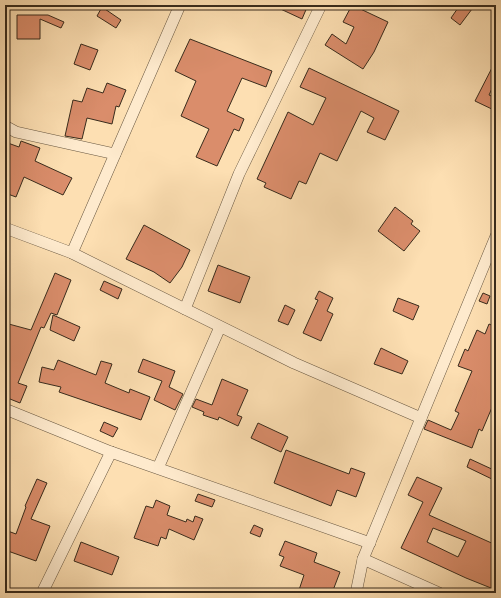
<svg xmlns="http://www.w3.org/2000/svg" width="501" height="598" font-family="'IM FELL Double Pica',serif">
<rect width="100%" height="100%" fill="#fddfb2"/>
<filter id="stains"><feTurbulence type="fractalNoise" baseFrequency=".005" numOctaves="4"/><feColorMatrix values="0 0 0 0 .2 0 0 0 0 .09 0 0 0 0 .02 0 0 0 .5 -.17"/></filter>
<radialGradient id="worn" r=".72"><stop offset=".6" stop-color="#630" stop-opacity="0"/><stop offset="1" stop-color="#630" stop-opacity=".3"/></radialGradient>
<g fill="#da8d6b" stroke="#382b1c" fill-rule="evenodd">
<path d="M272,5H308L302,19Z"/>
<path d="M352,5L388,22L374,52L363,69L325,45L332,34L346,44L354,27L343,22Z"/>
<path d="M460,5H475L460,25L451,18Z"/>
<path d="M102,7L121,20L116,28L97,16Z"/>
<path d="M17,15H48L64,22L61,28L40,19V39H17Z"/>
<path d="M190,39L272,71L266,87L242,78L227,111L244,119L239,131L234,129L217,166L196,157L209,129L181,116L196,81L175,71Z"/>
<path d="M81,44L98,50L90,70L74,64Z"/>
<path d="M496,60V80L489,95L496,98V111L475,101Z"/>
<path d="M309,68L399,111L385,140L367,132L374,118L361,111L337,161L320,153L306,184L299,181L291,199L264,187L266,183L257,179L288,112L313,125L326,98L300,87Z"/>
<path d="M107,83L126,90L119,107L116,106L112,124L87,118L82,139L65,136L73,100L82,102L87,88L103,93Z"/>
<path d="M21,141L40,148L35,161L72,178L63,195L24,177L16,197L5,193V142L19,147Z"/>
<path d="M395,207L413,221L411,224L420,231L404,251L378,231Z"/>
<path d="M144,225L190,250L182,267L170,283L154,272L126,259Z"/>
<path d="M218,265L250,277L240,303L208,291Z"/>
<path d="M55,273L71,280L57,315L51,313L44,328L41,327L18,383L27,386L20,403L5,397V323L31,330Z"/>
<path d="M104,281L122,289L118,299L100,290Z"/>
<path d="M319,291L333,298L327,311L333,314L321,341L303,333L318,300L315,299Z"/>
<path d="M483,293L490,296L487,304L479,301Z"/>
<path d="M398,298L419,306L413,320L393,311Z"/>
<path d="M285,305L295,310L288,325L278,321Z"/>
<path d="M53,315L80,327L74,341L50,330Z"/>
<path d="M489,324L496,327V398L482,431L479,429L472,448L424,429L428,420L451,430L459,413L455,411L472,371L458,366L465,349L468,351L477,330L485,334Z"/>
<path d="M381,348L408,361L402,374L374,364Z"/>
<path d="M143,359L175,371L169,387L183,394L175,410L154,400L162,381L138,372Z"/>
<path d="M58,360L96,375L101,361L112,364L105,383L129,393L130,389L150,397L141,420L59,392L61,387L39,382L42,367L54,370Z"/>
<path d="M222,379L248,390L237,415L242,417L238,426L219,417L218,420L203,415L204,412L192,407L196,399L212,405Z"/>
<path d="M104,422L118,428L113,437L100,431Z"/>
<path d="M258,423L288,437L281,452L251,438Z"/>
<path d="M286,450L349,474L351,468L365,473L356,497L337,490L331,506L274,483Z"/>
<path d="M470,459L496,471V481L467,467Z"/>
<path d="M417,477L442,488L429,515L496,545V590L466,578L401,548L423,502L408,495ZM433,528L466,541L458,557L427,542Z"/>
<path d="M37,479L47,483L31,519L50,526L36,561L5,550V530L16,534L26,507L25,506Z"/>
<path d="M198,494L215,500L212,507L195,501Z"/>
<path d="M156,500L170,506L167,515L186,522L187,519L193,522L195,516L203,519L194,540L169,529L166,539L161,537L158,546L134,538L146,506L153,508Z"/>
<path d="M254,525L263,529L260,537L250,533Z"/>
<path d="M285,541L317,553L314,562L340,572L332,593H318L308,589L306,593H298L304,575L280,566L284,557L279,555Z"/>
<path d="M81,542L119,557L112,575L74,561Z"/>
</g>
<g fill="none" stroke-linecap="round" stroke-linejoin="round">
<defs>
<g id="minor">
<path d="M5,126L16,132L115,154"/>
<path d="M5,228L72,253L294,363L421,418"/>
<path d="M72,253L180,5"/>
<path d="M185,309L239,174L321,5"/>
<path d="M5,409L111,452L370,543"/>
<path d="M158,468L220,327"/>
<path d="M363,559L439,593"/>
<path d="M42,593L111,452"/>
<path d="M356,593L363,559L496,236"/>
</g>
</defs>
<use href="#minor" stroke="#695842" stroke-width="12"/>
<use href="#minor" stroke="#feeacd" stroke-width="11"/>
</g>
<rect width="501" height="598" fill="none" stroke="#fddfb2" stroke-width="20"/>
<rect x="6" y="6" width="489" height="586" fill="none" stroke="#382b1c" stroke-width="2"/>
<rect x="10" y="10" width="481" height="578" fill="none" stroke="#382b1c"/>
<rect width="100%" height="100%" filter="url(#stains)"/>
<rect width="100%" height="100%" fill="url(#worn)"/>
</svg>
